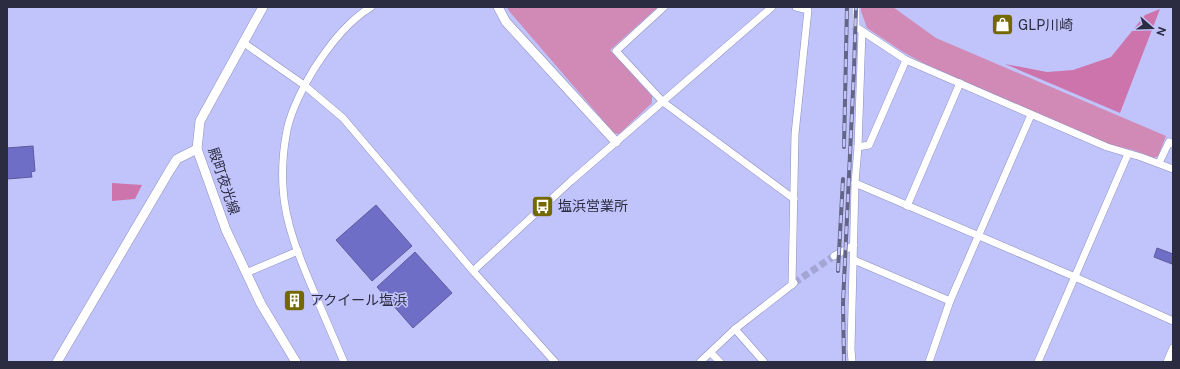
<svg xmlns="http://www.w3.org/2000/svg" width="1180" height="369" font-family="'Public Sans','Noto Sans JP',sans-serif">
<rect width="100%" height="100%" fill="#c1c4fa"/>
<g fill="#d189b6">
<path d="M507,7H658L610,50L652,96V103L619,134L614,133L509,11Z"/>
<path d="M861,7H893L936,38L1166,136L1158,156L1154,158L1133,150L1107,144L925,64L903,52L867,28L861,11Z"/>
</g>
<g fill="#cd74ad">
<path d="M1160,9L1120,113L1005,64L1047,72L1073,70L1111,57L1145,15Z"/>
<path d="M112,183L142,185L135,199L112,201Z"/>
</g>
<g fill="#6f6ec6" stroke="#5b5a9e">
<path d="M33,146L35,171L31,172L32,177L7,179V148Z"/>
<path d="M376,205L412,246L372,281L336,240Z"/>
<path d="M1157,248L1173,254L1172,264L1154,257Z"/>
<path d="M415,252L452,293L413,328L377,287Z"/>
</g>
<g fill="none" stroke-linecap="round" stroke-linejoin="round">
<path stroke="#a3a6d5" stroke-width="7" stroke-dasharray="7 3.5" stroke-linecap="butt" d="M794,283L834,256"/>
<defs>
<g id="minor">
<path d="M664,7L616,51L663,102L794,199"/>
<path d="M856,7V27L906,60L1107,147L1141,157L1173,169"/>
<path d="M244,43L304,85L343,118L473,271L555,362"/>
<path d="M858,147L869,145L906,60"/>
<path d="M1159,163L1169,142L1173,144"/>
<path d="M855,183L1075,277L1173,321"/>
<path d="M907,206L960,83"/>
<path d="M834,256L854,245"/>
<path d="M854,260L950,301"/>
<path d="M473,271L571,181L772,7"/>
<path d="M246,273L298,251"/>
<path d="M792,285L795,134L808,10L796,7"/>
<path d="M735,329L764,362"/>
<path d="M711,353L720,362"/>
<path d="M344,362C334,339 324,315 314,292C300,259 285,224 283,188C282,171 283,152 286,136C289,113 302,89 314,69C328,47 348,21 371,7"/>
<path d="M700,362L735,329L794,283"/>
<path d="M852,362L851,349L855,183L858,147L862,31"/>
<path d="M929,362L950,301L1031,115"/>
<path d="M1038,362L1128,154"/>
<path d="M1167,362L1173,348"/>
</g>
<g id="tertiary">
<path d="M263,7L200,121L197,149L226,230L261,304L296,362"/>
<path d="M498,7L506,22L616,142"/>
<path d="M57,362L170,170L177,159L197,149"/>
</g>
</defs>
<use href="#minor" stroke="#8d8fc2" stroke-width="8"/>
<use href="#tertiary" stroke="#8d8fc2" stroke-width="10"/>
<use href="#minor" stroke="#fff" stroke-width="7"/>
<use href="#tertiary" stroke="#fff" stroke-width="9"/>
<defs>
<g id="rail">
<path d="M844,147L847,7"/>
<path d="M838,271L843,179"/>
<path d="M844,362L843,303L854,69L856,7"/>
</g>
</defs>
<use href="#rail" stroke="#636486" stroke-width="4"/>
<use href="#rail" stroke="#c1c4fa" stroke-width="2.5" stroke-dasharray="8" stroke-linecap="butt"/>
</g>
<defs>
<symbol id="shop-square" viewBox="-11 -11 22 22"><rect x="-9" y="-9" width="18" height="18" rx="4" fill="#746900" stroke="#c1c4fa"/><path d="M-5-2.5h2.3a2.7 3.5 0 0 1 5.4 0H5L5.5 6h-11ZM-1.5-2.5h3a1.5 2.3 0 0 0-3 0Z" fill="#fff"/></symbol>
<symbol id="bus-square" viewBox="-11 -11 22 22"><rect x="-9" y="-9" width="18" height="18" rx="4" fill="#746900" stroke="#c1c4fa"/><path d="M-5-6H5V4H4V6H2V4H-2V6H-4V4H-5ZM-3.5-4V0h7V-4ZM-3.5 1.2v1.5H-2V1.2ZM2 1.2v1.5H3.5V1.2Z" fill="#fff"/></symbol>
<symbol id="building-square" viewBox="-11 -11 22 22"><rect x="-9" y="-9" width="18" height="18" rx="4" fill="#746900" stroke="#c1c4fa"/><path d="M-4-6H4V6H1V3H-1V6H-4ZM-2.5-4.3h1.7v1.8h-1.7ZM.8-4.3h1.7v1.8H.8ZM-2.5-1h1.7V.8h-1.7ZM.8-1h1.7V.8H.8Z" fill="#fff"/></symbol>
</defs>
<g fill-rule="evenodd">
<use href="#shop-square" x="990" y="12" width="25" height="25"/>
<use href="#bus-square" x="530" y="194" width="25" height="25"/>
<use href="#building-square" x="282" y="288" width="25" height="25"/>
</g>
<g text-anchor="middle" stroke-width="3" stroke-linejoin="round" paint-order="stroke">
<g font-size="14" fill="#2b2c41" stroke="#c1c4fa" text-anchor="start">
<text x="1018" y="30">GLP川崎</text>
<text x="558" y="211">塩浜営業所</text>
<text x="310" y="305">アクイール塩浜</text>
</g>
<g font-size="14" fill="#2b2c41" stroke="#c1c4fa">
<text transform="translate(224 181) rotate(71)" y="5">殿町夜光線</text>
</g>
</g>
<rect width="1180" height="369" fill="none" stroke="#2b2c41" stroke-width="16"/>
<g transform="translate(1152 28) rotate(110)" stroke="#c1c4fa" stroke-width="3" paint-order="stroke">
<path d="M0-3L7 15L0 10L-7 15Z" fill="#2b2c41"/>
<text y="-6" font-size="11" font-weight="bold" text-anchor="middle" fill="#2b2c41">N</text>
</g>
</svg>
